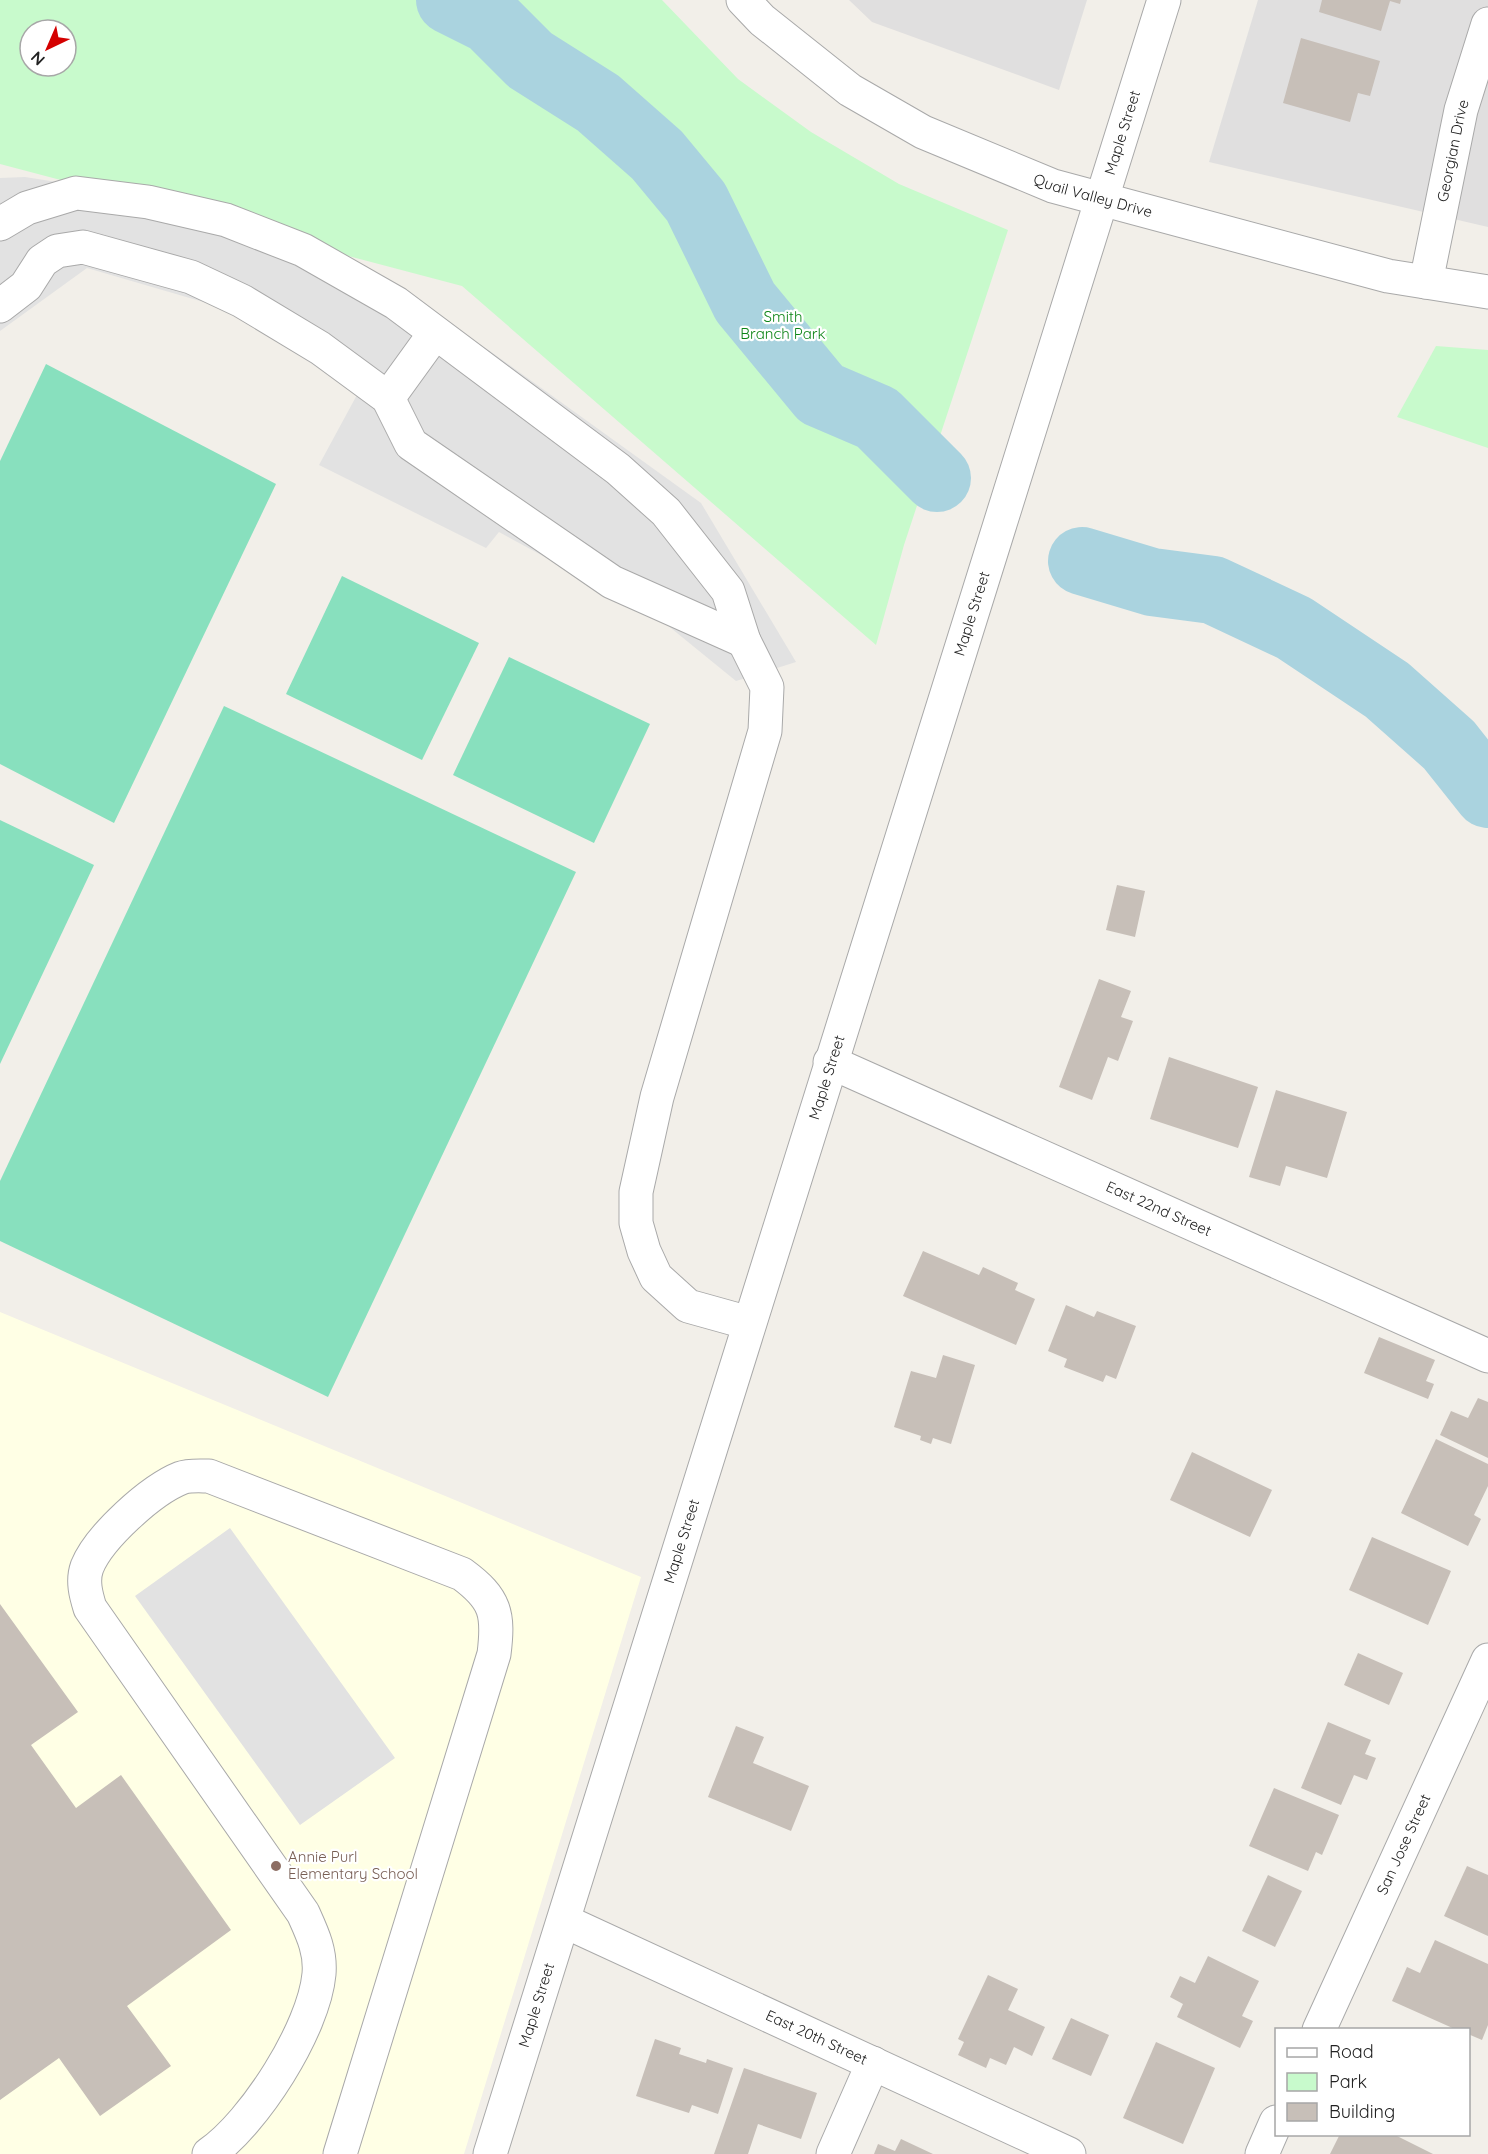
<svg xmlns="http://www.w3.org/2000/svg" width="1488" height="2154" font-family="Quicksand,sans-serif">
<rect width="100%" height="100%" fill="#f2efe9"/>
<g fill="#e0dfdf">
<path d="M849,0H1087L1059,90L872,22Z"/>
<path d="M1258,0H1488V227L1209,162Z"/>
</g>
<path fill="#ffffe5" d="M0,1312L641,1577L464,2154H0Z"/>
<g fill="#c8facc" fill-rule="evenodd">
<path d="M0,0H662L738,79L811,132L899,184L1008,230L904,545L876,645L462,286L0,164ZM30,30H66V66H30Z"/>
<path d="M1436,346L1488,350V448L1397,417Z"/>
</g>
<g fill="#88e0be">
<path d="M46,364L276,484L114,823L0,764V461Z"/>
<path d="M342,576L479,643L422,760L286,694Z"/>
<path d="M509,657L650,724L594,843L453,775Z"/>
<path d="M224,706L576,872L328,1397L0,1241V1181Z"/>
<path d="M0,820L94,865L0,1064Z"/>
</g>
<g fill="#e2e2e2">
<path d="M25,177L234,210L317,240L487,349L701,503L796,662L736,681L661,620L499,532L486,548L319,465L358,393L224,308L87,268L0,331V178Z"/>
<path d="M230,1528L395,1758L300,1825L135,1596Z"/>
</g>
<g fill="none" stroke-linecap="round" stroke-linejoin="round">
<g stroke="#aad3df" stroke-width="68">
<path d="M450,0L490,20L530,60L598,103L657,155L696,202L745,302L821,394L877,418L937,478"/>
<path d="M1082,561L1152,582L1213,590L1294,628L1387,690L1449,745L1488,794"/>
</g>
</g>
<g fill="#c7bfb8">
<path d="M1322,0H1401L1400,4L1390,1L1381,31L1319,12Z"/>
<path d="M1301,38L1380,61L1370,96L1358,93L1350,122L1283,103Z"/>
<path d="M1117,885L1145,891L1135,937L1106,930Z"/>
<path d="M1099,979L1131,991L1121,1017L1133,1021L1118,1061L1108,1057L1092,1100L1059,1087Z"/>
<path d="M1169,1057L1258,1087L1238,1148L1150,1119Z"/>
<path d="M1276,1090L1347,1112L1327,1178L1286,1166L1280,1186L1249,1177Z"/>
<path d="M923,1251L979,1275L983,1267L1018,1283L1015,1290L1035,1299L1016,1345L903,1296Z"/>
<path d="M1066,1305L1094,1317L1097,1311L1136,1326L1116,1379L1106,1375L1103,1382L1064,1367L1067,1359L1048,1351Z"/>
<path d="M1379,1337L1435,1360L1426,1381L1434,1384L1428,1399L1364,1373Z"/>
<path d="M943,1355L975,1365L951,1444L933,1438L931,1444L920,1440L921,1436L894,1427L911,1371L936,1378Z"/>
<path d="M1478,1398L1488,1402V1458L1440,1435L1451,1411L1468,1418Z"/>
<path d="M1436,1439L1488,1464V1486L1474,1515L1481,1519L1468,1546L1401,1513Z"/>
<path d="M1192,1452L1272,1490L1250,1537L1170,1500Z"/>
<path d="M1372,1537L1451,1571L1428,1625L1349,1590Z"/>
<path d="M0,1604L78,1712L31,1745L76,1808L121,1775L231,1930L127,2006L171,2066L100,2116L59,2058L0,2100Z"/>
<path d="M1358,1653L1403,1673L1389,1705L1344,1685Z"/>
<path d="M1328,1722L1371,1740L1365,1754L1376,1758L1367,1780L1354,1775L1341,1805L1301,1788Z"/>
<path d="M736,1726L764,1737L753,1763L809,1786L791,1831L708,1797Z"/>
<path d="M1274,1788L1339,1815L1322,1855L1316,1852L1308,1871L1249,1846Z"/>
<path d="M1467,1866L1488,1875V1936L1444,1916Z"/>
<path d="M1268,1875L1302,1891L1275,1947L1242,1931Z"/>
<path d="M1435,1940L1488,1964V2025L1482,2040L1468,2034V2030H1457L1392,2001L1407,1967L1420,1973Z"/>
<path d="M1208,1956L1259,1981L1242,2016L1253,2021L1240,2048L1177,2017L1183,2004L1170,1997L1180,1976L1195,1983Z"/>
<path d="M988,1975L1018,1989L1008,2010L1045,2027L1032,2056L1014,2047L1006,2065L990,2058L986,2068L958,2055L964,2042L958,2039Z"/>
<path d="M1071,2018L1109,2035L1091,2076L1052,2059Z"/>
<path d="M655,2039L681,2048L679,2054L706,2063L707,2059L733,2068L718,2114L692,2105L689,2113L636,2096Z"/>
<path d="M1156,2042L1215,2068L1183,2144L1123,2118Z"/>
<path d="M744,2068L817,2093L801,2139L758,2124L748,2154H714Z"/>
<path d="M1340,2134H1393L1433,2154H1330Z"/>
<path d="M901,2139L933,2154H874L878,2144L895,2151Z"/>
</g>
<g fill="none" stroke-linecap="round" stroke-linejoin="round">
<defs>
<g id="minor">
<path id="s1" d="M743,0L762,20L850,90L923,132L1053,186L1388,276L1488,292"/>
<path d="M0,224L27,208L76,193L148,202L226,220L303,250L396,303L618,469L666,512L728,591L744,641L767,687L765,731L657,1097L636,1192V1223L644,1251L656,1277L688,1306L749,1323"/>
<path id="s2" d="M1426,282L1461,110L1488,24"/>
<path d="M0,306L26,286L42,261L57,251L83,247L191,277L242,301L320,348L388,398L411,444L612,582L744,641"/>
<path d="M388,398L435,333"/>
<path id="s3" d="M830,1062L1488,1356"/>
<path id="s4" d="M564,1921L1069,2154"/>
<path id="s5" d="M1319,2030L1488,1660"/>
<path d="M209,2154C254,2123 314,2029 319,1974C321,1951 312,1933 303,1913L90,1608C86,1595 82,1581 87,1567C99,1537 151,1490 181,1478C189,1475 200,1476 209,1476L462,1574C496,1599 499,1614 494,1654L340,2154"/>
<path id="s6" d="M490,2154L1164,0"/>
<path d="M833,2154L873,2063"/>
<path d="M1262,2154L1276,2122"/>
</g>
</defs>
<use href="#minor" stroke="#a9a9a9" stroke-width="35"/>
<use href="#minor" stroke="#fff" stroke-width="33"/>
</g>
<circle fill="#8d6e63" stroke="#fff" stroke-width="2" cx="276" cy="1866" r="6"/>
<g text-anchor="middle" stroke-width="4.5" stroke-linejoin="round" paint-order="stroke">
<g font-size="15" fill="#222" stroke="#fff">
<text dy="5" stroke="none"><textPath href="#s6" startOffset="2118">Maple Street</textPath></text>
<text dy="5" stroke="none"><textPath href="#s2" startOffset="134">Georgian Drive</textPath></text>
<text dy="5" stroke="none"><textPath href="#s1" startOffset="406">Quail Valley Drive</textPath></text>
<text dy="5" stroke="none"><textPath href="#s6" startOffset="1614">Maple Street</textPath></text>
<text dy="5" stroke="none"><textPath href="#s6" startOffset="1128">Maple Street</textPath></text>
<text dy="5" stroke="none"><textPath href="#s3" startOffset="360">East 22nd Street</textPath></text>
<text dy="5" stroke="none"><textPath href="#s6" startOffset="642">Maple Street</textPath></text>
<text dy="5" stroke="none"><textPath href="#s5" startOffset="204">San Jose Street</textPath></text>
<text dy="5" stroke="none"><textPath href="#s6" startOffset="156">Maple Street</textPath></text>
<text dy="5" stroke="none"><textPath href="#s4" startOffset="278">East 20th Street</textPath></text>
</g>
<g font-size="15" fill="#0c8416" stroke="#fff">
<text x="783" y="322">Smith<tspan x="783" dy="17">Branch Park</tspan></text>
</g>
<g font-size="15" fill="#785e54" stroke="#fff" text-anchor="start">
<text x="288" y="1862">Annie Purl<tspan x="288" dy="17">Elementary School</tspan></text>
</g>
</g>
<rect x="1275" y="2028" width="195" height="108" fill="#ffffff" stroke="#a7a7a7" stroke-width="1.5"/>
<rect x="1287" y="2048" width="30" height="9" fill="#ffffff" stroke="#a7a7a7" stroke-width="1.5"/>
<text x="1329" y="2058" font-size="18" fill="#222222">Road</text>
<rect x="1287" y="2073" width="30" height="18" fill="#c8facc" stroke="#a7a7a7" stroke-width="1.5"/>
<text x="1329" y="2088" font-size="18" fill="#222222">Park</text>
<rect x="1287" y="2103" width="30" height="18" fill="#c7bfb8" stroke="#a7a7a7" stroke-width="1.5"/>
<text x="1329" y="2118" font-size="18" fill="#222222">Building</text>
<g transform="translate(48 48) rotate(224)"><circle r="28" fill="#ffffff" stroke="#a7a7a7" stroke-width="1.5"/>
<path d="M0-4.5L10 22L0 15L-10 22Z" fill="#d40000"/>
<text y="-9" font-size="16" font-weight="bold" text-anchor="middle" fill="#222222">N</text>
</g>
</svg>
